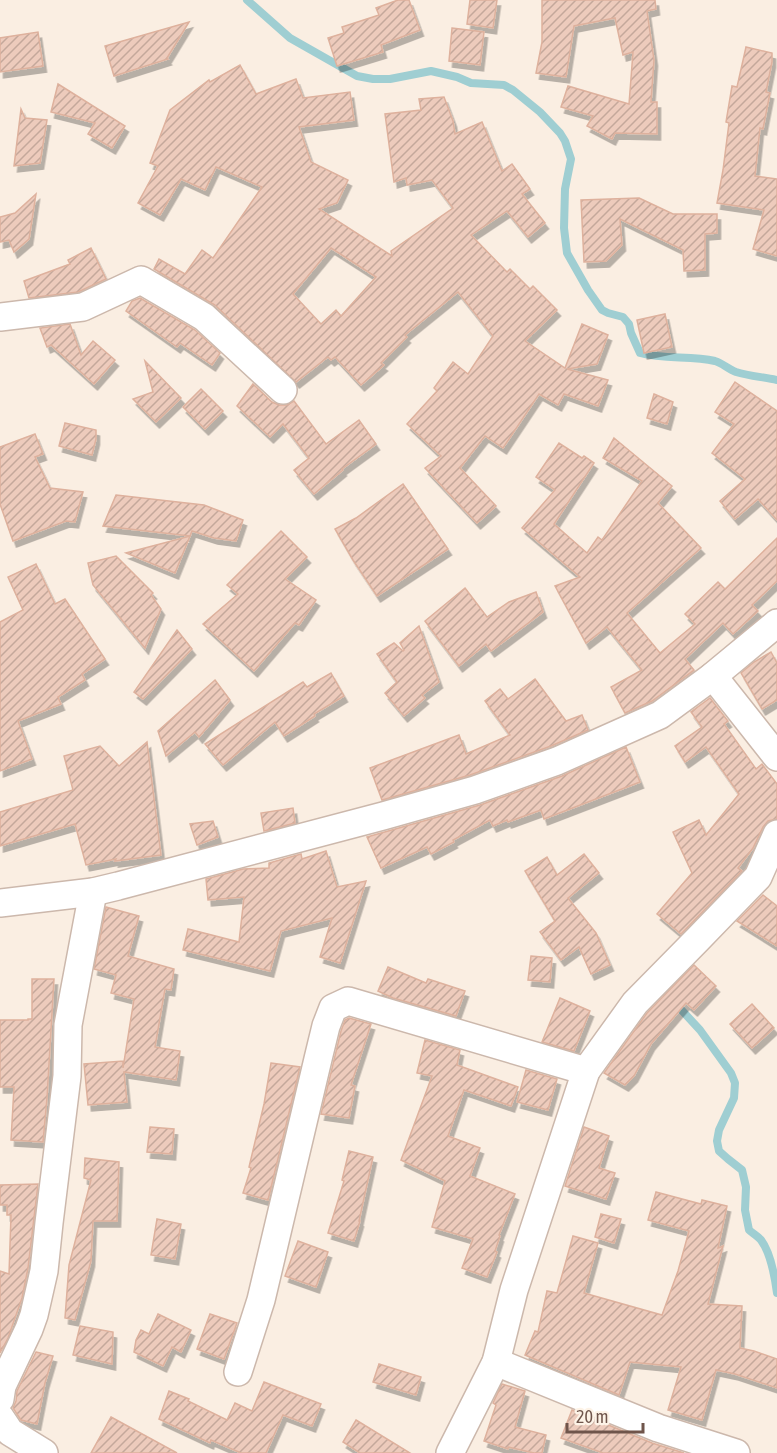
<svg xmlns="http://www.w3.org/2000/svg" width="777" height="1453" font-family="'Asap Condensed',sans-serif">
<defs>
<pattern id="building-hatch" width="6" height="6" patternUnits="userSpaceOnUse" patternTransform="scale(1.5)"><rect width="6" height="6" fill="#edcbbc"/><path d="M-1 1l2-2M0 6l6-6M5 7l2-2" fill="none" stroke="#c4a89b"/></pattern>
<filter id="shadow"><feDropShadow dx="3.5" dy="6" stdDeviation="0" flood-color="#0004"/></filter>
</defs>
<rect width="100%" height="100%" fill="#faeee2"/>
<g fill="none" stroke-linecap="round" stroke-linejoin="round">
<g stroke="#9fced2" stroke-width="8">
<path d="M247,0L290,38L357,76L373,79H390L431,71L457,77L471,83L504,85L513,90L540,112L560,133L565,141L571,159L565,189L564,228L567,253L588,290L602,310L608,313L623,317L629,324L631,333L640,353C665,360 691,355 715,361C722,363 728,369 736,372C749,376 763,377 777,380"/>
<path d="M663,990L700,1030L731,1073L735,1083L734,1098L719,1130L717,1141L719,1151L728,1159L742,1170L746,1187L745,1210L749,1230C752,1233 758,1236 761,1240C770,1252 775,1278 777,1293"/>
</g>
</g>
<g fill="url(#building-hatch)" stroke="#deb19d" stroke-width="1.5" fill-rule="evenodd" filter="url(#shadow)">
<path d="M398,0H409L420,30L381,45L383,52L337,66L328,38L344,33L342,27L379,15L376,8Z"/>
<path d="M470,0H497L493,28L467,24Z"/>
<path d="M542,0H655L656,9L647,11L654,60L651,102H657V134L615,133L612,139L587,126L593,116L561,107L568,86L629,104L633,52L623,55L615,18L574,26L566,77L536,73L542,42Z"/>
<path d="M189,22L167,58L168,59L114,76L105,46Z"/>
<path d="M452,28L484,32L480,65L449,61Z"/>
<path d="M38,32L43,66L0,72V38Z"/>
<path d="M746,47L772,53V62L766,92L770,93L763,129L760,128L755,176L777,179V256L753,249L764,210L717,203L723,170L729,123L726,122L732,86L737,87Z"/>
<path d="M240,65L256,94L296,79L303,98L350,92L354,120L299,127L311,162L348,180L337,203L319,209L392,256L391,251L453,208L432,180L407,185L406,178L394,182L385,114L421,110L419,99L444,97L453,121L455,134L482,122L502,171L512,164L530,189L522,194L545,223L528,237L507,211L471,235L507,272L510,269L530,289L533,286L557,310L525,341L565,368L582,324L608,335L597,364L567,369L608,380L598,406L564,394L558,405L539,394L503,448L485,436L460,468L496,506L477,523L425,468L441,456L407,424L437,391L434,388L453,362L468,374L493,336L458,292L405,335L407,337L381,363L384,365L361,385L335,357L331,360L328,357L296,382L215,305L154,269L159,259L185,274L202,250L213,258L262,187L216,167L205,190L181,179L160,215L138,203L158,166L150,163L170,110L209,80L210,82ZM331,248L376,277L341,316L336,310L321,324L293,294Z"/>
<path d="M58,84L125,126L112,148L88,134L95,123L51,112Z"/>
<path d="M21,109L25,118L47,120L40,163L14,166Z"/>
<path d="M36,194L29,239L14,252L9,240L0,242V217L15,213Z"/>
<path d="M639,198L673,214H717V233L705,234V270L684,271L683,250L620,219L622,245L606,261L584,262L581,200Z"/>
<path d="M91,248L106,279L78,292L29,298L24,281L70,264L68,260Z"/>
<path d="M140,298L195,330L220,353L212,365L180,343L177,347L126,311L132,301Z"/>
<path d="M665,314L672,347L644,353L637,320Z"/>
<path d="M70,324L81,355L93,341L115,360L94,384L51,345L47,347L40,328Z"/>
<path d="M145,361L181,398L156,422L133,399L153,392Z"/>
<path d="M735,382L777,411V520L758,499L735,519L720,501L745,479L712,453L734,424L715,412Z"/>
<path d="M253,384L272,402L279,405H287L294,401L326,444L359,420L376,444L342,469L343,470L314,494L294,470L309,458L283,424L270,437L237,406Z"/>
<path d="M201,389L223,411L205,429L183,407Z"/>
<path d="M654,394L673,402L667,424L647,418Z"/>
<path d="M65,423L96,430V439L92,455L59,446Z"/>
<path d="M35,434L43,454L35,457L50,488L83,492L75,522L66,521L13,541L0,504V447Z"/>
<path d="M614,438L672,486L658,503L701,548L627,613L660,653L695,624L685,614L718,582L725,589L777,538V581L752,605L758,611L733,634L723,623L685,659L694,670L652,701L625,713L611,687L642,670L607,627L586,643L555,586L580,577L522,528L555,490L536,477L559,443L582,458L584,456L594,463L554,524L587,553L598,537L602,540L642,481L603,458Z"/>
<path d="M403,484L448,549L377,596L353,560L335,529L356,518Z"/>
<path d="M116,495L204,505L243,520L236,541L214,538L192,531L190,536L103,526Z"/>
<path d="M281,531L307,557L285,579L316,600L299,625L295,623L254,671L203,624L238,594L227,585Z"/>
<path d="M190,536L175,573L126,553Z"/>
<path d="M116,556L153,593L151,595L161,609L145,648L93,585L88,563Z"/>
<path d="M36,564L55,604L65,599L105,659L82,674L85,680L58,697L61,704L18,721L32,759L0,771V622L23,610L8,577Z"/>
<path d="M465,588L487,617L509,602L536,592L543,612L491,651L486,644L459,666L425,621Z"/>
<path d="M419,626L439,682L422,695L425,698L404,716L385,693L397,682L377,654L394,643L403,651L404,650L400,643Z"/>
<path d="M177,630L192,649L143,699L134,692Z"/>
<path d="M771,652L777,663V700L762,709L741,673L754,662Z"/>
<path d="M331,673L344,696L314,714L315,716L284,736L275,722L223,765L205,744L303,682L307,687Z"/>
<path d="M535,679L566,721L582,715L588,730L551,746L470,775L382,800L370,768L459,735L466,754L510,735L485,701L500,689L508,699Z"/>
<path d="M215,680L230,700L199,737L195,732L166,756L158,731Z"/>
<path d="M710,698L728,721L724,724L756,769L762,764L777,784V819L768,821L763,827L753,848L738,868L742,871L681,934L657,914L692,873L673,832L699,820L706,835L739,794L706,747L685,762L675,746L702,727L691,712Z"/>
<path d="M147,742L161,855L115,861L116,859L86,865L75,824L0,846V812L73,790L64,756L100,746L119,766Z"/>
<path d="M626,747L640,782L544,819L541,810L508,822L507,820L493,826L490,820L453,840L454,842L431,854L427,847L381,868L367,837L480,805L562,776Z"/>
<path d="M293,808L295,823L264,831L261,813Z"/>
<path d="M213,821L218,837L197,845L190,824Z"/>
<path d="M326,851L337,887L366,881L340,963L320,957L332,918L281,931L270,971L183,950L188,929L239,942L244,897L208,900L206,879L243,869L269,868V863L301,854L302,859Z"/>
<path d="M584,854L599,873L568,898L596,933L610,965L591,974L579,947L561,960L540,932L555,921L525,871L547,857L557,875Z"/>
<path d="M763,895L777,906V946L737,921Z"/>
<path d="M106,907L139,916L128,956L174,969L171,990L165,989L155,1047L180,1051L176,1080L124,1072L127,1102L88,1105L84,1064L123,1061V1068L134,999L111,993L116,975L94,969Z"/>
<path d="M531,956L552,958L550,982L528,980Z"/>
<path d="M694,965L716,986L694,1010L686,1003L651,1044L634,1076L625,1085L604,1073L647,1013Z"/>
<path d="M388,967L426,983L428,979L465,991L456,1016L393,998L378,991Z"/>
<path d="M32,979H54L47,1098L43,1142L11,1140L14,1087H0V1020H28V1019H32Z"/>
<path d="M560,998L590,1011L574,1051L542,1042Z"/>
<path d="M752,1004L774,1028L752,1048L730,1024Z"/>
<path d="M349,1018L371,1024L351,1085L355,1086L349,1118L321,1114L341,1031L345,1020Z"/>
<path d="M425,1040L460,1050L457,1065L518,1087L511,1106L464,1090L448,1136L480,1148L470,1176L515,1194L499,1235L500,1236L495,1251L497,1252L487,1277L462,1268L473,1239L432,1227L445,1181L401,1160L432,1076L417,1073Z"/>
<path d="M271,1063L300,1067L268,1200L243,1193L251,1168L249,1167L264,1104Z"/>
<path d="M526,1070L557,1079L548,1110L517,1102Z"/>
<path d="M150,1127L174,1129L172,1154L147,1152Z"/>
<path d="M584,1127L609,1136L599,1168L615,1173L606,1199L565,1186Z"/>
<path d="M349,1151L373,1157L359,1221H360L354,1241L328,1233L344,1181L342,1180Z"/>
<path d="M85,1158L119,1162L117,1221H93L91,1261L75,1320L65,1318L69,1265L91,1180L84,1178Z"/>
<path d="M38,1184L28,1268L22,1298L8,1338L0,1353V1271L9,1274L11,1215H7V1205H0V1185Z"/>
<path d="M656,1192L701,1204L702,1200L727,1206L718,1248L723,1246L708,1304L742,1306L740,1348L754,1351L777,1359V1388L735,1374L716,1370L702,1420L668,1410L681,1367L630,1362L619,1395L525,1355L535,1331L538,1332L547,1291L557,1293L573,1236L598,1243L584,1293L662,1315L678,1271L689,1231L648,1220Z"/>
<path d="M601,1214L621,1219L614,1243L595,1237Z"/>
<path d="M157,1219L181,1224L175,1259L151,1255Z"/>
<path d="M298,1241L328,1252L316,1287L285,1276Z"/>
<path d="M158,1314L191,1330L181,1352L172,1347L163,1366L134,1352L136,1340L141,1330L149,1334Z"/>
<path d="M210,1314L237,1323L224,1359L197,1349Z"/>
<path d="M80,1326L113,1332L112,1364L73,1355Z"/>
<path d="M36,1352L53,1356L45,1383L37,1424L21,1420L13,1408L16,1401L17,1391Z"/>
<path d="M379,1364L421,1377L416,1395L373,1382Z"/>
<path d="M264,1382L321,1404L312,1426L283,1415L266,1453H241L211,1440L210,1443L159,1419L169,1391L189,1399L188,1401L227,1420L235,1403L252,1411Z"/>
<path d="M502,1384L525,1391L515,1427L546,1435L542,1453H534L508,1447V1449L484,1441L496,1405L493,1403Z"/>
<path d="M572,1410L652,1443L684,1453H603L561,1438Z"/>
<path d="M111,1417L177,1453H91Z"/>
<path d="M356,1420L410,1453H360L343,1442Z"/>
</g>
<g fill="none" stroke-linecap="round" stroke-linejoin="round">
<defs>
<g id="street">
<path d="M0,317L83,307L141,280L204,317L283,390"/>
<path d="M713,676L777,757"/>
<path d="M0,903L93,892L118,886L383,816L475,790L557,761L660,715L713,676L777,623"/>
<path d="M496,1362L658,1428L736,1453"/>
<path d="M238,1372L261,1300L318,1059L326,1026L333,1008L348,1001L586,1071"/>
<path d="M0,1399L2,1386L29,1329L34,1315L44,1271L49,1223L67,1076L68,1025L93,892"/>
<path d="M0,1417L10,1432L44,1453"/>
<path d="M450,1453L496,1362L514,1290L586,1071L635,1003L698,939L758,877L777,834"/>
</g>
</defs>
<use href="#street" stroke="#ccb8ac" stroke-width="30"/>
<use href="#street" stroke="#fff" stroke-width="27"/>
</g>
<path d="M567 1423v9h76v-9" fill="none" stroke="#6f554b" stroke-width="3"/>
<text x="576" y="1423" font-size="18" fill="#6f554b" stroke="#fdf3e7" stroke-width="4.5" paint-order="stroke">20 m</text>
</svg>
